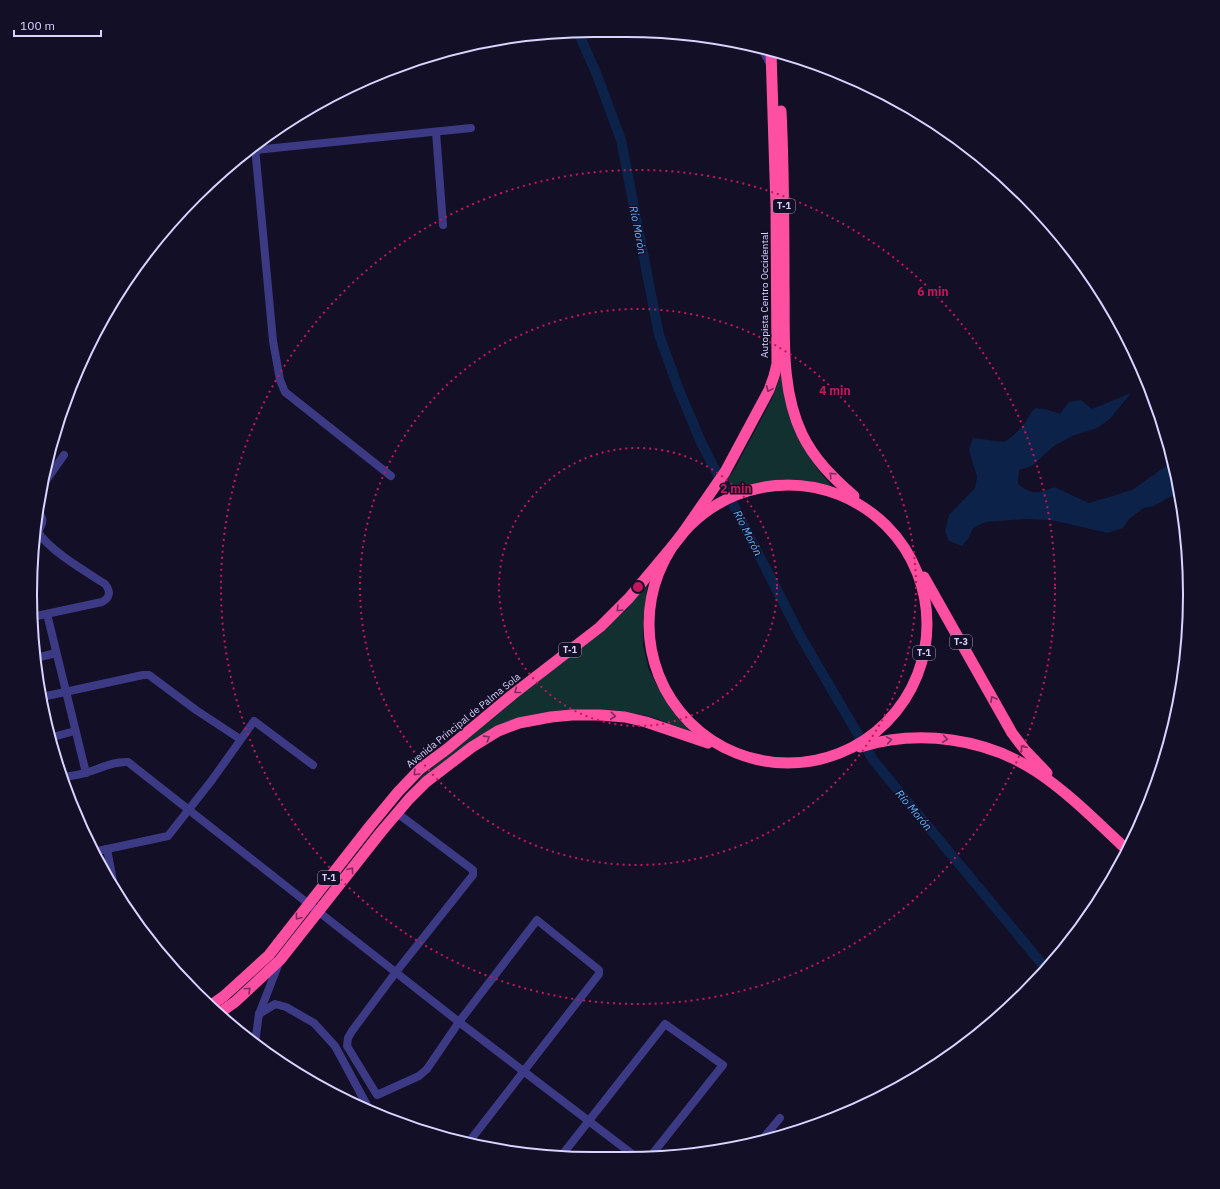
<svg xmlns="http://www.w3.org/2000/svg" width="1220" height="1189" font-family="'IBM Plex Sans',sans-serif">
<rect width="100%" height="100%" fill="#130f26"/>
<g fill="#12302f">
<path d="M781,375C785,391 788,408 793,423C799,444 818,471 832,486L810,481L782,479L733,490L727,478L733,472L771,401Z"/>
<path d="M648,582L643,620V645L649,670L659,689L675,714L694,731L692,733L652,717L622,711L598,710L540,714L421,780L419,778L491,718L597,635L626,610Z"/>
</g>
<path fill="#0c2248" d="M1131,393L1110,419L1097,428L1072,436L1054,446L1032,466L1019,470L1018,484C1032,495 1038,494 1054,487L1089,503L1132,490L1173,461L1178,494L1168,498L1154,506L1144,508L1129,519L1123,528L1108,533L1051,520L1025,519L986,522L973,528L968,539L962,546L949,541L945,532L949,515L975,488L977,477L969,450L973,438L1004,442C1012,437 1019,431 1025,423C1030,416 1028,414 1036,408L1045,409L1060,414L1069,402L1081,400L1092,409Z"/>
<g fill="none" stroke-linecap="round" stroke-linejoin="round">
<path stroke="#0c2248" stroke-width="10" d="M578,32L597,75L621,140L659,335L679,390L701,442L801,637L873,760L1047,970"/>
<g stroke="#3d3a85" stroke-width="8">
<path d="M762,49L771,66"/>
<path d="M436,132L443,225"/>
<path d="M255,147L273,341L280,380L285,392L391,476"/>
<path d="M252,149L255,150L471,128"/>
<path d="M45,482L64,455"/>
<path d="M34,533L38,532C42,524 46,519 37,512"/>
<path d="M47,614L86,773"/>
<path d="M32,617L102,602C110,598 111,591 105,584C85,571 50,551 38,532"/>
<path d="M36,658L56,653"/>
<path d="M42,697L143,675H149L196,710L240,739"/>
<path d="M49,738L75,731"/>
<path d="M63,777C71,776 80,775 88,772C101,768 114,761 128,762L459,1022L636,1157"/>
<path d="M397,813L473,870V875L396,972L352,1031L348,1038L347,1046L377,1095L419,1076L427,1069L459,1022L537,920L599,970V974L472,1138L467,1142"/>
<path d="M107,849L114,886"/>
<path d="M93,852L168,836L212,780L254,721L313,765"/>
<path d="M259,1014L275,1004L286,1007L314,1023L335,1046L369,1109"/>
<path d="M255,1043L259,1014L279,963"/>
<path d="M761,1141L780,1118"/>
<path d="M562,1155L665,1024L723,1065L650,1157"/>
</g>
<g stroke="#ff4fa3" stroke-width="11">
<path d="M781,111C784,169 784,227 784,284C785,333 780,388 802,434C814,459 833,478 854,496"/>
<circle cx="788" cy="624" r="139"/>
<path d="M924,577L1012,733L1025,750L1047,773"/>
<path d="M860,747C919,729 986,738 1037,772C1070,794 1098,823 1127,850"/>
<path d="M210,1006L224,996L269,955L370,826L398,792L420,769L447,749L512,695L600,627L629,598L680,537L725,472L769,390L774,376L777,364L776,207L771,52"/>
<path d="M218,1014L235,1002L280,960L381,832L409,799L426,782L472,747L498,731L519,723L551,717L572,715H600L625,717L646,722L708,743"/>
</g>
</g>
<defs><path id="oneway-chevron" d="M-2-3.5L2.5 0L-2 3.5" fill="none" stroke-width="1.6" stroke-linecap="round" stroke-linejoin="round"/></defs>
<g stroke="#7d2c5e">
<use href="#oneway-chevron" transform="translate(769 389) rotate(114)"/>
<use href="#oneway-chevron" transform="translate(832 475) rotate(-134)"/>
<use href="#oneway-chevron" transform="translate(619 609) rotate(134)"/>
<use href="#oneway-chevron" transform="translate(517 691) rotate(142)"/>
<use href="#oneway-chevron" transform="translate(993 699) rotate(-120)"/>
<use href="#oneway-chevron" transform="translate(613 716) rotate(6)"/>
<use href="#oneway-chevron" transform="translate(487 738) rotate(-32)"/>
<use href="#oneway-chevron" transform="translate(945 739) rotate(8)"/>
<use href="#oneway-chevron" transform="translate(889 740) rotate(-10)"/>
<use href="#oneway-chevron" transform="translate(1023 748) rotate(-129)"/>
<use href="#oneway-chevron" transform="translate(416 773) rotate(135)"/>
<use href="#oneway-chevron" transform="translate(351 870) rotate(-52)"/>
<use href="#oneway-chevron" transform="translate(298 917) rotate(128)"/>
<use href="#oneway-chevron" transform="translate(248 990) rotate(-43)"/>
</g>
<g fill="none" stroke="#c2185b" stroke-width="2" stroke-dasharray="2 4">
<circle cx="638" cy="587" r="139"/>
<circle cx="638" cy="587" r="278"/>
<circle cx="638" cy="587" r="417"/>
</g>
<g text-anchor="middle" stroke-width="3" stroke-linejoin="round" paint-order="stroke">
<g fill="#130f26" stroke="#9e99be" stroke-width="1">
<rect x="773" y="199" width="22" height="14" rx="3"/>
<rect x="950" y="635" width="22" height="14" rx="3"/>
<rect x="559" y="643" width="22" height="14" rx="3"/>
<rect x="913" y="646" width="22" height="14" rx="3"/>
<rect x="318" y="871" width="22" height="14" rx="3"/>
</g>
<g font-size="9" font-weight="bold" fill="#d9d4ff">
<text x="784" y="209">T-1</text>
<text x="961" y="645">T-3</text>
<text x="570" y="653">T-1</text>
<text x="924" y="656">T-1</text>
<text x="329" y="881">T-1</text>
</g>
<g font-size="10" fill="#d9d4ff" stroke="#130f26">
<text transform="translate(764 295) rotate(-90)" y="4">Autopista Centro Occidental</text>
<text transform="translate(463 720) rotate(-39)" y="4">Avenida Principal de Palma Sola</text>
</g>
<g font-size="11" font-style="italic" fill="#62b6ff" stroke="#130f26">
<text transform="translate(638 230) rotate(79)" y="4">Río Morón</text>
<text transform="translate(748 533) rotate(63)" y="4">Río Morón</text>
<text transform="translate(914 810) rotate(50)" y="4">Río Morón</text>
</g>
</g>
<path d="M0 0H1220V1189H0ZM594 37H626A557 557 0 0 1 1183 594V595A557 557 0 0 1 626 1152H594A557 557 0 0 1 37 595V594A557 557 0 0 1 594 37Z" fill="#130f26" fill-rule="evenodd"/>
<path fill="none" stroke="#d9d4ff" stroke-width="2" d="M594 37H626A557 557 0 0 1 1183 594V595A557 557 0 0 1 626 1152H594A557 557 0 0 1 37 595V594A557 557 0 0 1 594 37Z"/>
<circle cx="638" cy="587" r="6" fill="#c2185b" stroke="#130f26" stroke-width="2"/>
<g font-size="12" text-anchor="middle" font-weight="bold" fill="#c2185b" stroke="#130f26" stroke-width="3" stroke-linejoin="round" paint-order="stroke">
<text x="933" y="296">6 min</text>
<text x="835" y="395">4 min</text>
<text x="736" y="493">2 min</text>
</g>
<path d="M14 30v6h87v-6" fill="none" stroke="#d9d4ff" stroke-width="2"/>
<text x="20" y="30" font-size="12" fill="#d9d4ff" stroke="#130f26" stroke-width="3" paint-order="stroke">100 m</text>
</svg>
